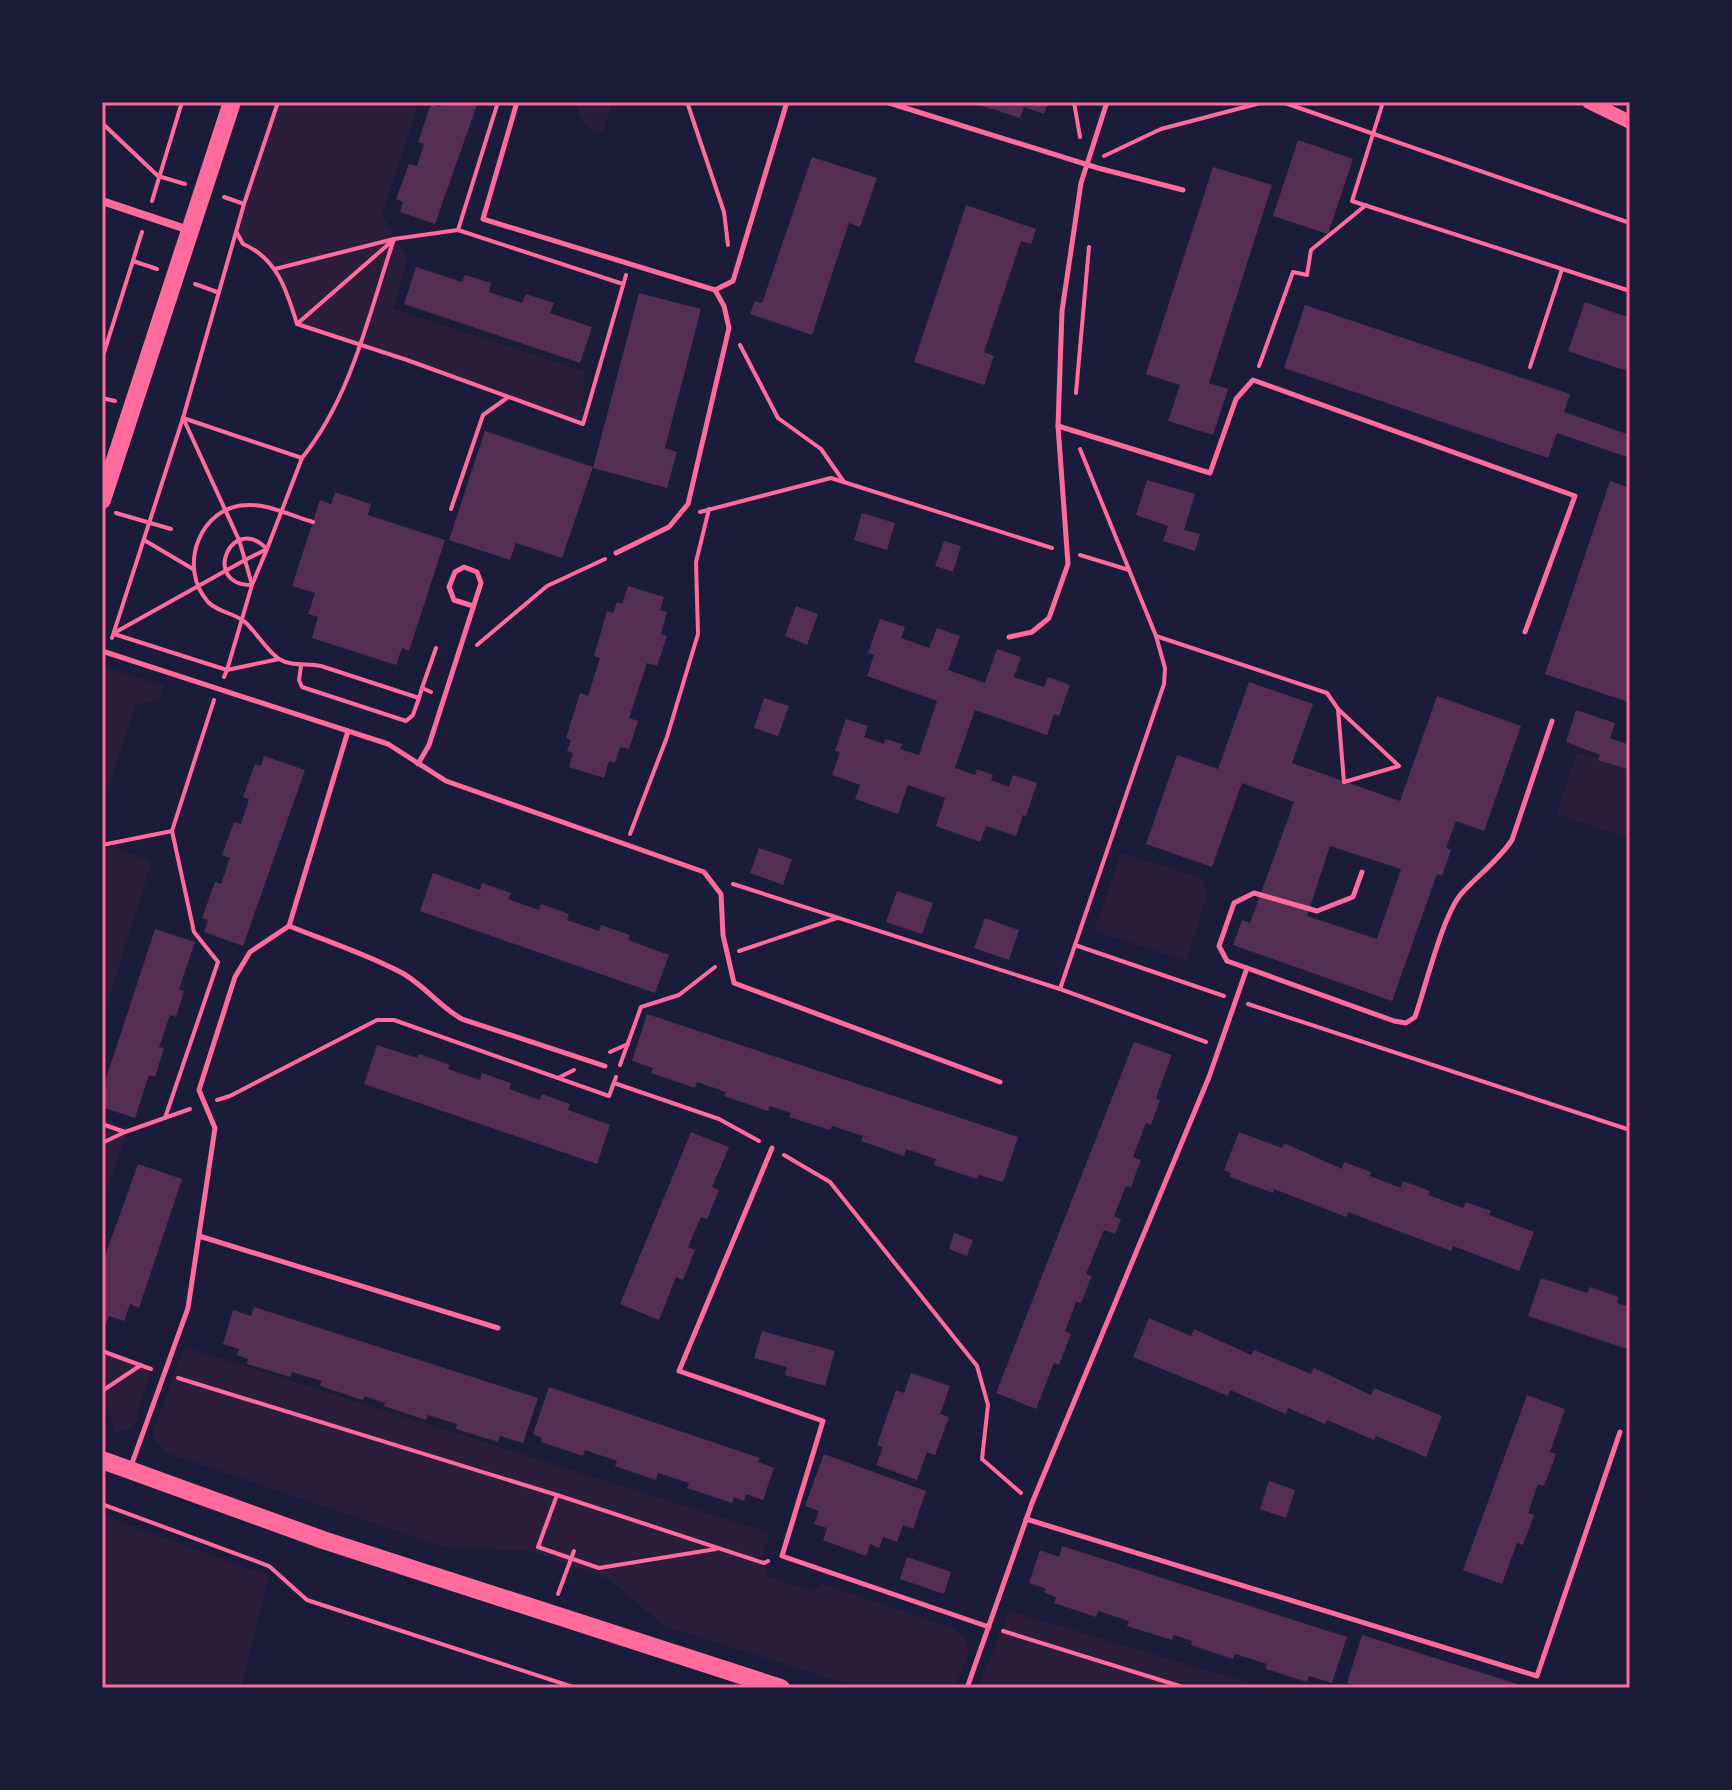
<svg xmlns="http://www.w3.org/2000/svg" width="1732" height="1790" font-family="'Libre Baskerville',serif">
<rect width="100%" height="100%" fill="#1b1b3a"/>
<g fill="#2a1e3b">
<path d="M278,102H419L382,215L408,259L393,309L584,371L583,424L407,360L297,324C289,302 283,279 268,261C257,247 245,250 236,231Z"/>
<path d="M574,102H613L602,133L586,127Z"/>
<path d="M102,666L164,686L159,701L136,704L102,807Z"/>
<path d="M1577,752L1630,770V839L1556,814Z"/>
<path d="M102,843L152,861L102,1022Z"/>
<path d="M1121,853L1202,878L1208,893L1186,961L1094,931Z"/>
<path d="M102,1118L129,1128L102,1203Z"/>
<path d="M185,1347L770,1533L762,1557L767,1576L814,1592L820,1583L952,1628L967,1640L968,1654L955,1688H861L664,1626L609,1579L530,1551L444,1547L166,1453L154,1438L153,1431Z"/>
<path d="M102,1351L151,1369L134,1426L115,1434L104,1392L102,1391Z"/>
<path d="M102,1515L269,1576L241,1688H102Z"/>
<path d="M1009,1611L1266,1688H978Z"/>
</g>
<g fill="#542f53" fill-rule="evenodd">
<path d="M442,102H478L435,224L400,212L403,202L396,199L409,164L417,166L424,144L418,142L431,104L440,107Z"/>
<path d="M1048,102L1044,114L1024,107L1020,118L973,103Z"/>
<path d="M1298,140L1353,159L1328,234L1273,216Z"/>
<path d="M812,157L877,178L860,227L849,223L812,335L750,314L755,301L762,303Z"/>
<path d="M1213,167L1272,185L1209,383L1228,389L1213,435L1168,421L1180,385L1146,374Z"/>
<path d="M966,205L1036,229L1031,244L1021,241L984,352L994,356L984,385L914,362Z"/>
<path d="M416,267L462,282L465,275L491,283L489,292L522,303L526,294L554,303L550,313L592,327L580,363L404,304Z"/>
<path d="M639,293L701,309L665,448L677,452L667,488L593,468Z"/>
<path d="M1585,302L1630,318V372L1568,351Z"/>
<path d="M1305,305L1570,394L1564,412L1630,435V458L1557,433L1548,458L1284,368Z"/>
<path d="M485,431L593,467L562,558L516,543L510,560L449,540Z"/>
<path d="M1147,480L1195,494L1184,530L1200,534L1195,551L1163,541L1168,526L1136,515Z"/>
<path d="M1610,481L1630,488V696L1628,702L1545,674Z"/>
<path d="M335,492L371,504L368,515L445,540L409,651L402,648L396,665L312,638L318,617L308,614L315,593L292,586L320,500L331,504Z"/>
<path d="M862,513L895,523L887,550L854,540Z"/>
<path d="M944,541L961,546L953,572L935,566Z"/>
<path d="M628,586L664,597L660,610L667,612L661,634L667,636L657,666L647,663L629,718L638,721L629,749L620,747L615,763L609,761L604,778L569,767L573,753L567,751L571,740L566,738L580,693L588,696L600,658L594,656L607,611L613,613L617,602L622,604Z"/>
<path d="M796,606L818,614L807,645L785,636Z"/>
<path d="M880,619L905,627L901,638L929,648L937,628L960,636L948,670L985,683L997,649L1021,657L1014,677L1044,687L1048,677L1070,685L1059,716L1054,714L1047,735L975,710L955,768L975,775L977,769L993,775L991,780L1009,787L1013,775L1037,783L1026,816L1023,815L1016,836L986,826L980,842L936,826L945,798L908,785L898,814L855,799L860,785L832,775L840,752L835,751L846,719L868,726L864,737L884,744L886,739L902,744L900,749L919,755L937,701L867,676L874,655L868,653Z"/>
<path d="M1249,682L1313,704L1292,763L1400,801L1437,696L1521,726L1484,831L1456,821L1446,848L1451,850L1442,876L1437,874L1392,1001L1233,945L1242,920L1250,923L1294,802L1242,783L1212,867L1146,844L1177,755L1218,769ZM1330,846L1401,869L1377,939L1307,916Z"/>
<path d="M764,698L789,706L778,736L754,728Z"/>
<path d="M1576,710L1615,723L1610,738L1630,745V770L1598,760L1600,755L1566,742Z"/>
<path d="M264,756L305,770L243,946L204,932L208,920L202,918L215,882L221,884L230,858L222,855L234,822L241,824L249,799L243,797L255,764L261,766Z"/>
<path d="M759,848L792,859L783,885L750,873Z"/>
<path d="M433,873L480,890L482,883L511,893L508,899L539,910L541,904L569,914L567,920L599,931L601,925L630,935L628,940L669,955L655,993L420,911Z"/>
<path d="M897,891L933,903L922,934L886,922Z"/>
<path d="M985,918L1019,930L1009,960L974,948Z"/>
<path d="M155,929L195,942L179,989L184,991L176,1017L170,1015L159,1047L164,1048L155,1077L149,1075L135,1118L102,1107V1091Z"/>
<path d="M647,1014L1018,1137L1003,1182L979,1175L977,1179L934,1165L936,1159L906,1149L904,1156L861,1141L863,1136L832,1126L830,1130L789,1117L791,1113L770,1106L768,1111L724,1096L726,1092L697,1082L695,1088L651,1073L653,1068L632,1061Z"/>
<path d="M1134,1042L1172,1055L1156,1098L1160,1100L1151,1125L1146,1123L1133,1157L1141,1160L1131,1187L1126,1186L1114,1216L1121,1219L1115,1234L1104,1230L1086,1274L1092,1276L1081,1303L1076,1302L1065,1331L1071,1334L1059,1365L1054,1363L1036,1409L996,1393Z"/>
<path d="M377,1045L417,1058L419,1054L450,1065L448,1069L480,1080L482,1073L511,1083L509,1089L540,1100L542,1094L570,1104L568,1110L610,1125L597,1164L364,1084Z"/>
<path d="M691,1132L729,1147L712,1187L719,1190L707,1219L701,1217L688,1247L695,1250L683,1280L676,1277L659,1320L620,1304Z"/>
<path d="M1239,1132L1282,1148L1284,1143L1342,1169L1344,1162L1371,1172L1370,1176L1401,1188L1403,1181L1430,1191L1429,1195L1463,1208L1466,1202L1491,1211L1489,1215L1534,1232L1519,1271L1453,1246L1451,1251L1348,1212L1346,1217L1274,1189L1273,1193L1230,1177L1231,1173L1224,1170Z"/>
<path d="M138,1164L182,1179L139,1308L130,1304L124,1321L109,1316L105,1327L102,1325V1252L106,1253Z"/>
<path d="M954,1233L973,1240L967,1256L949,1249Z"/>
<path d="M1541,1278L1587,1293L1590,1287L1619,1297L1617,1303L1630,1307V1350L1528,1316Z"/>
<path d="M254,1307L538,1398L523,1443L500,1436L498,1442L456,1429L457,1424L428,1415L426,1420L384,1406L385,1403L364,1396L363,1400L320,1386L322,1381L292,1372L290,1377L247,1364L248,1359L237,1355L239,1349L223,1344L233,1310L251,1316Z"/>
<path d="M1149,1318L1191,1336L1194,1329L1251,1355L1254,1350L1311,1374L1314,1368L1371,1395L1374,1388L1442,1416L1426,1457L1376,1436L1374,1440L1327,1420L1325,1424L1288,1408L1286,1414L1230,1390L1228,1396L1133,1357Z"/>
<path d="M762,1331L835,1351L825,1386L785,1375L787,1367L754,1358Z"/>
<path d="M911,1373L950,1386L940,1414L949,1417L935,1455L927,1452L917,1480L876,1465L883,1447L877,1445L896,1390L904,1393Z"/>
<path d="M549,1387L760,1458L758,1462L774,1468L763,1500L746,1494L744,1501L734,1497L732,1503L687,1488L689,1483L658,1473L656,1480L615,1466L617,1461L585,1450L583,1456L541,1442L542,1438L533,1434Z"/>
<path d="M1527,1395L1565,1409L1550,1452L1556,1454L1544,1486L1538,1484L1528,1513L1534,1515L1523,1545L1517,1543L1502,1584L1463,1570Z"/>
<path d="M824,1454L926,1491L913,1529L903,1525L897,1542L883,1537L879,1548L870,1544L866,1556L823,1540L827,1528L814,1524L819,1511L805,1506Z"/>
<path d="M1269,1481L1295,1490L1286,1518L1260,1509Z"/>
<path d="M1062,1546L1347,1637L1332,1683L1309,1676L1307,1682L1266,1669L1267,1664L1235,1654L1233,1659L1191,1645L1192,1641L1174,1635L1172,1640L1127,1626L1129,1621L1098,1611L1096,1617L1054,1603L1056,1597L1044,1593L1046,1589L1029,1583L1040,1550L1059,1557Z"/>
<path d="M907,1557L951,1572L944,1594L900,1579Z"/>
<path d="M1362,1635L1527,1687L1526,1688H1356L1357,1686L1347,1683Z"/>
</g>
<g fill="none" stroke-linecap="round" stroke-linejoin="round">
<g stroke="#ff6b9d" stroke-width="4">
<path d="M687,102L724,212L728,245"/>
<path d="M1074,102L1080,137"/>
<path d="M1282,102L1630,223"/>
<path d="M1383,102L1352,201L1630,291"/>
<path d="M102,123L158,176L185,184"/>
<path d="M1104,156L1161,129L1264,102"/>
<path d="M224,197L244,204"/>
<path d="M152,201L182,102"/>
<path d="M458,230L623,284"/>
<path d="M237,233L243,244C277,258 287,291 297,324L407,360L583,424L626,275"/>
<path d="M133,261L157,269"/>
<path d="M275,269L394,239L458,230L498,102"/>
<path d="M195,284L217,292"/>
<path d="M297,324L391,242"/>
<path d="M740,345L778,418L821,449L844,482"/>
<path d="M102,359L142,232"/>
<path d="M1259,366L1293,272L1307,275L1311,250L1366,205"/>
<path d="M1530,367L1562,269"/>
<path d="M1076,393L1089,247"/>
<path d="M102,398L115,401"/>
<path d="M183,418L302,458L267,549L245,560L252,585"/>
<path d="M302,458C352,396 369,313 394,239"/>
<path d="M451,509L483,415L507,398"/>
<path d="M700,512L831,478L1052,548"/>
<path d="M116,513L171,529"/>
<path d="M313,522C292,516 269,504 247,505C200,506 177,567 208,602C219,613 235,613 245,622C257,633 266,650 279,659C292,667 307,663 321,666L419,698L422,688L431,692"/>
<path d="M144,540L193,569"/>
<path d="M1080,555L1129,570"/>
<path d="M114,633L245,560L239,540L184,420"/>
<path d="M114,634L227,670L252,585L267,549C232,512 200,585 252,585"/>
<path d="M1156,636L1327,693L1338,709L1344,782L1399,766L1338,709"/>
<path d="M112,638L183,418L244,204L278,102"/>
<path d="M477,645L547,586L605,559"/>
<path d="M301,666L299,680L302,687L406,721L413,715L419,698"/>
<path d="M224,677L227,670L279,659"/>
<path d="M422,688L436,648"/>
<path d="M630,834L667,737L698,634L696,562L709,509"/>
<path d="M102,845L172,831"/>
<path d="M733,884L1060,989L1206,1042"/>
<path d="M1075,945L1224,996"/>
<path d="M739,951L837,918"/>
<path d="M1060,989L1164,684L1165,668L1156,636L1080,449"/>
<path d="M1248,1004L1630,1130"/>
<path d="M610,1052L628,1044"/>
<path d="M620,1065L641,1007L679,995L715,967"/>
<path d="M558,1078L574,1070"/>
<path d="M614,1083L719,1119L759,1141"/>
<path d="M217,1100L230,1096L377,1020H394L609,1096L616,1077"/>
<path d="M165,1118L218,962L194,932L172,831L214,700"/>
<path d="M102,1124L125,1132L190,1109"/>
<path d="M102,1143L125,1132"/>
<path d="M784,1155L830,1182L977,1366L988,1405L982,1459L1021,1493"/>
<path d="M102,1351L151,1369"/>
<path d="M178,1378L557,1495L764,1563L768,1561"/>
<path d="M102,1391L141,1365"/>
<path d="M557,1495L538,1547L599,1568L716,1549"/>
<path d="M102,1504L269,1566L307,1600L576,1688"/>
<path d="M558,1594L574,1551"/>
<path d="M1003,1631L1186,1688"/>
</g>
<g stroke="#ff6b9d" stroke-width="5">
<path d="M517,102L483,219L715,290L733,281L787,102"/>
<path d="M886,102L1098,168L1183,190"/>
<path d="M1058,426L1210,473L1236,399L1253,380L1575,496L1525,632"/>
<path d="M616,553L669,527L688,504L729,328L724,306L715,290"/>
<path d="M1009,637L1032,632L1049,618L1068,564L1058,426L1062,311L1081,183L1107,102"/>
<path d="M102,651L388,744L446,781L704,872L721,894L723,935L734,983L1000,1082"/>
<path d="M418,764L429,745L481,583L477,572L464,567L455,572L449,587L454,600L473,606"/>
<path d="M289,926C324,940 372,956 404,974C427,988 440,1007 462,1019L605,1066"/>
<path d="M1247,968L1394,1021L1406,1023L1415,1017C1426,986 1442,917 1461,894C1478,875 1498,861 1512,840L1552,721"/>
<path d="M772,1148L679,1371L823,1421L782,1556L989,1627"/>
<path d="M199,1236L498,1328"/>
<path d="M131,1466L188,1308L215,1128L199,1090L235,977L250,952L289,926L348,731"/>
<path d="M1026,1519L1537,1676L1620,1432"/>
<path d="M967,1688L1032,1503L1209,1077L1247,968L1227,961L1219,946L1234,903L1254,893L1317,911L1353,897L1362,872"/>
</g>
<path stroke="#ff6b9d" stroke-width="8" d="M102,201L189,230"/>
<path stroke="#ff6b9d" stroke-width="14" d="M1589,102L1630,122"/>
<g stroke="#ff6b9d" stroke-width="18">
<path d="M102,500L232,102"/>
<path d="M102,1460L323,1540L781,1688"/>
</g>
</g>
<rect width="1732" height="1790" fill="none" stroke="#1b1b3a" stroke-width="208"/>
<rect x="104" y="104" width="1524" height="1582" fill="none" stroke="#ff6b9d" stroke-width="3"/>
</svg>
